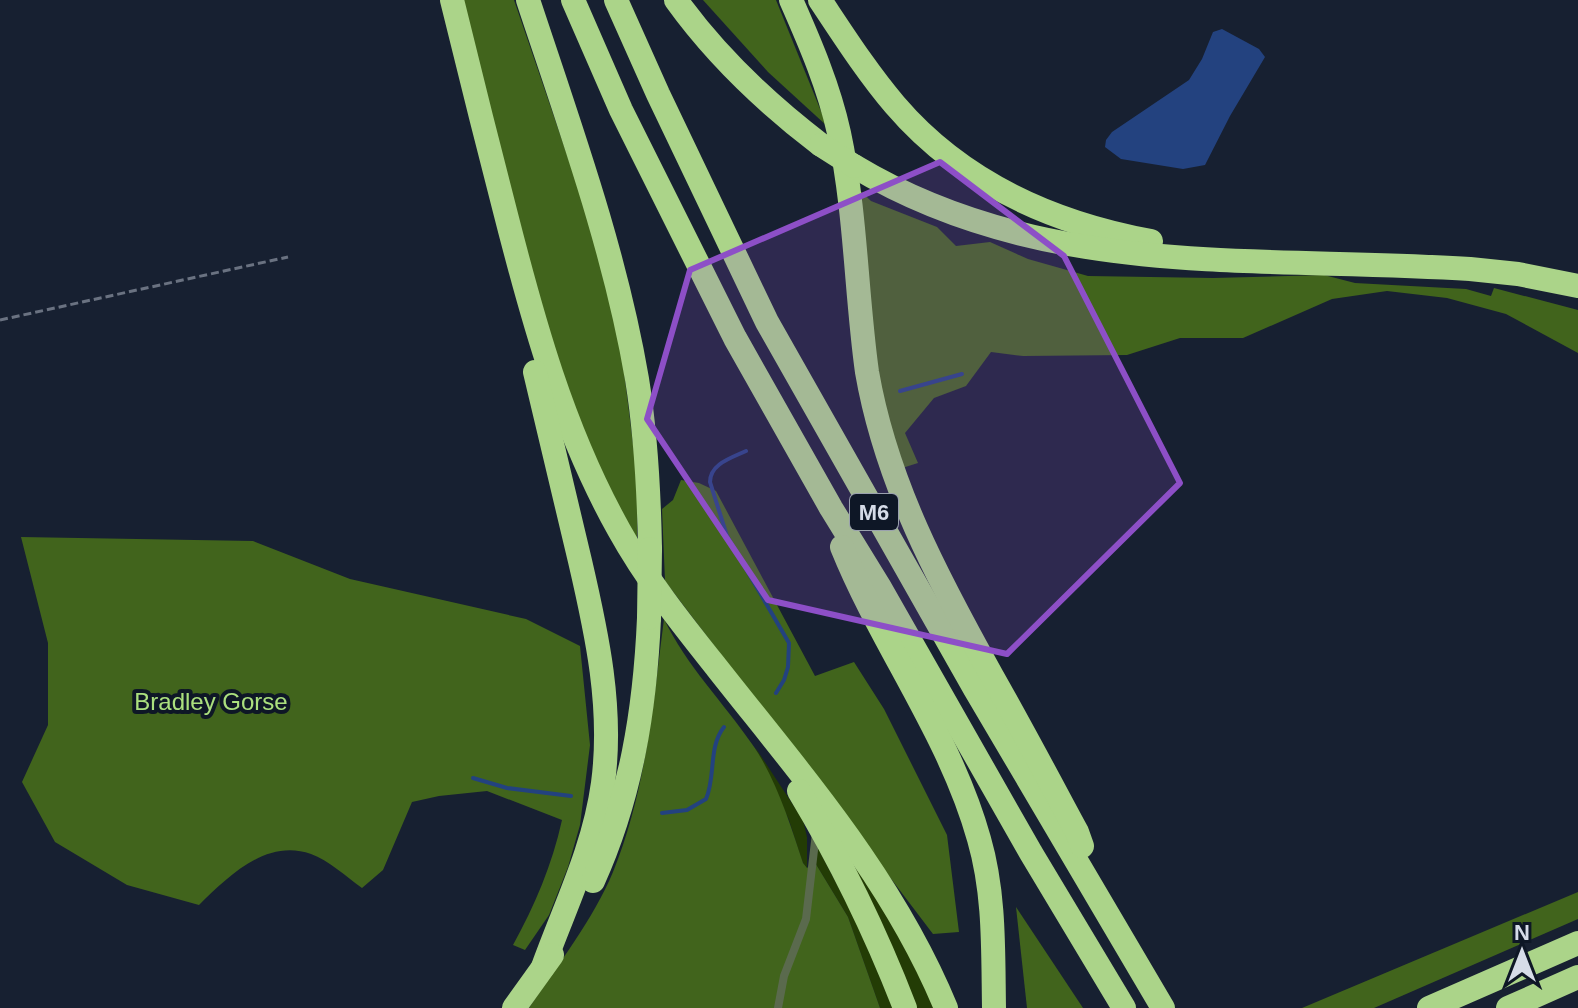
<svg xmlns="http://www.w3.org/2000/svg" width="1578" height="1008" font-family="Helvetica,sans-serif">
<rect width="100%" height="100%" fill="#172031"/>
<g fill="#233c05">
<path d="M755,747L803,820L807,837V869L802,861L789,820Z"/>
<path d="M818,848L855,919L893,1008H880L848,917L814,861Z"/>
<path d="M852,865C892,901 912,960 934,1008H912Z"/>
</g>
<g fill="#41641c">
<path d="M462,0H514L589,219L621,348L637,476V544L619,513L559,379Z"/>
<path d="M703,0H776L827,126L768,72Z"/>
<path d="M852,183L871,201L937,227L956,246L990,242L1028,259L1088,276L1213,278L1324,275L1355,283L1466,289L1491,296L1494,288L1578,310V353L1506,314L1447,298L1387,291L1332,299L1243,338H1180L1127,355L1023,356L991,352L966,386L934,398L905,433L918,463L899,469L885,426Z"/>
<path d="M681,480L699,483L716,491L815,676L854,662L884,709L947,835L959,932L933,934L665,581L662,509L673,500Z"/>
<path d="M21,537L253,541L350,579L526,619L580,646L590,745L580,825L568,867L549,915L525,950L513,945C535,905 552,865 562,820L487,791L439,796L412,802L383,870L362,888C347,877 328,860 311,854C266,838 228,877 199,905L127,885L55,842L22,782L48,725V643Z"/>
<path d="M664,619C686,665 723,702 752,744C775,776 791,826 803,863L807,868L814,861L848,917L880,1008H529C558,964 593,920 613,872C646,791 653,704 664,619Z"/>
<path d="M1578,892V919L1374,1008H1302Z"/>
<path d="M1016,907L1083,1008H1027Z"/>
</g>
<path fill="#23427f" d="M1222,29L1259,49L1265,57L1230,116L1205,165L1183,169L1121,159L1105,147L1106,140L1112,132L1189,80L1202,59L1213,32Z"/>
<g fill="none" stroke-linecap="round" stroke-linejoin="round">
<g stroke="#23427f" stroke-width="4">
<path d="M900,391L962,374"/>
<path d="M746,451C731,458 710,464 710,482L727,536L789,643L788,667L784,680L776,693"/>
<path d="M473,778L507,788L571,796"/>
<path d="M662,813L687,810L706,799C716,776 708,747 724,727"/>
</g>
<path stroke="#6a7281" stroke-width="3" stroke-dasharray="8 4" stroke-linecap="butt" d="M0,320L288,257"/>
<path stroke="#5a6a4d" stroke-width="8" d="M778,1008L784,976L806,919L816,833"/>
<g stroke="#abd489" stroke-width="24">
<path d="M452,0C469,70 487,141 505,211C533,321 563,430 619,530C646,579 682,624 717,668C802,776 893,879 946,1008"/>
<path d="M528,0C569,124 615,250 637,379C646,435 649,492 650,549"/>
<path d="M573,0L621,110L735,338L831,508L879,586L1031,853L1124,1008"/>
<path d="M616,0L658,94L767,322L975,689L1163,1008"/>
<path d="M676,0C717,57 766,103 821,145"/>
<path d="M791,0C810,43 829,87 839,133C856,212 856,293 867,372C886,482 938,579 992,676C1021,727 1049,780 1077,832L1082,846"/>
<path d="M820,0C844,36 867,72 895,105C961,182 1053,223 1151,241"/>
<path d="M854,166C1045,281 1257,255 1470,269L1518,274L1578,286"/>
<path d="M535,372C550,435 565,498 580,561C597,634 613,708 603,783C594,849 565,906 543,967"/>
<path d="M842,547C882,646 950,735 979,839C995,894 993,951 994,1008"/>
<path d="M799,791C841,861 876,933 905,1008"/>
<path d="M593,881C631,797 645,710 649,618"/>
<path d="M514,1008L552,955"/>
<path d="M1429,1008L1578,943"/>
<path d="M1508,1008L1578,977"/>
</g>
<g stroke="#abd489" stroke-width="24">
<path d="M821,145L854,166"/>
<path d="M649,618L650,549"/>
</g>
</g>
<path fill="#8d4fc7" fill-opacity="0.2" stroke="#8d4fc7" stroke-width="6" stroke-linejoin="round" d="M940,162L1064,256L1180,483L1007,654L768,600L647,419L690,270Z"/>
<g text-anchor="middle" stroke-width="8" stroke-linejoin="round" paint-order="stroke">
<rect fill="#0e1726" stroke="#9aa1ae" stroke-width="2" x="850" y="494" width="48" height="36" rx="6"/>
<g font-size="22" font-weight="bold" fill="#d6dce8">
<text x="874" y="520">M6</text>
</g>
<g font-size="24" fill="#abe07e" stroke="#0e1726">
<text x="211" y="710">Bradley Gorse</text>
</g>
</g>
<g transform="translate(1522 952)" stroke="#0e1726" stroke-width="6" paint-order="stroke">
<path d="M0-6L14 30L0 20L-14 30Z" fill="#d6dce8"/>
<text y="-12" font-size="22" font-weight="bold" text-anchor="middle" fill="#d6dce8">N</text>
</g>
</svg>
